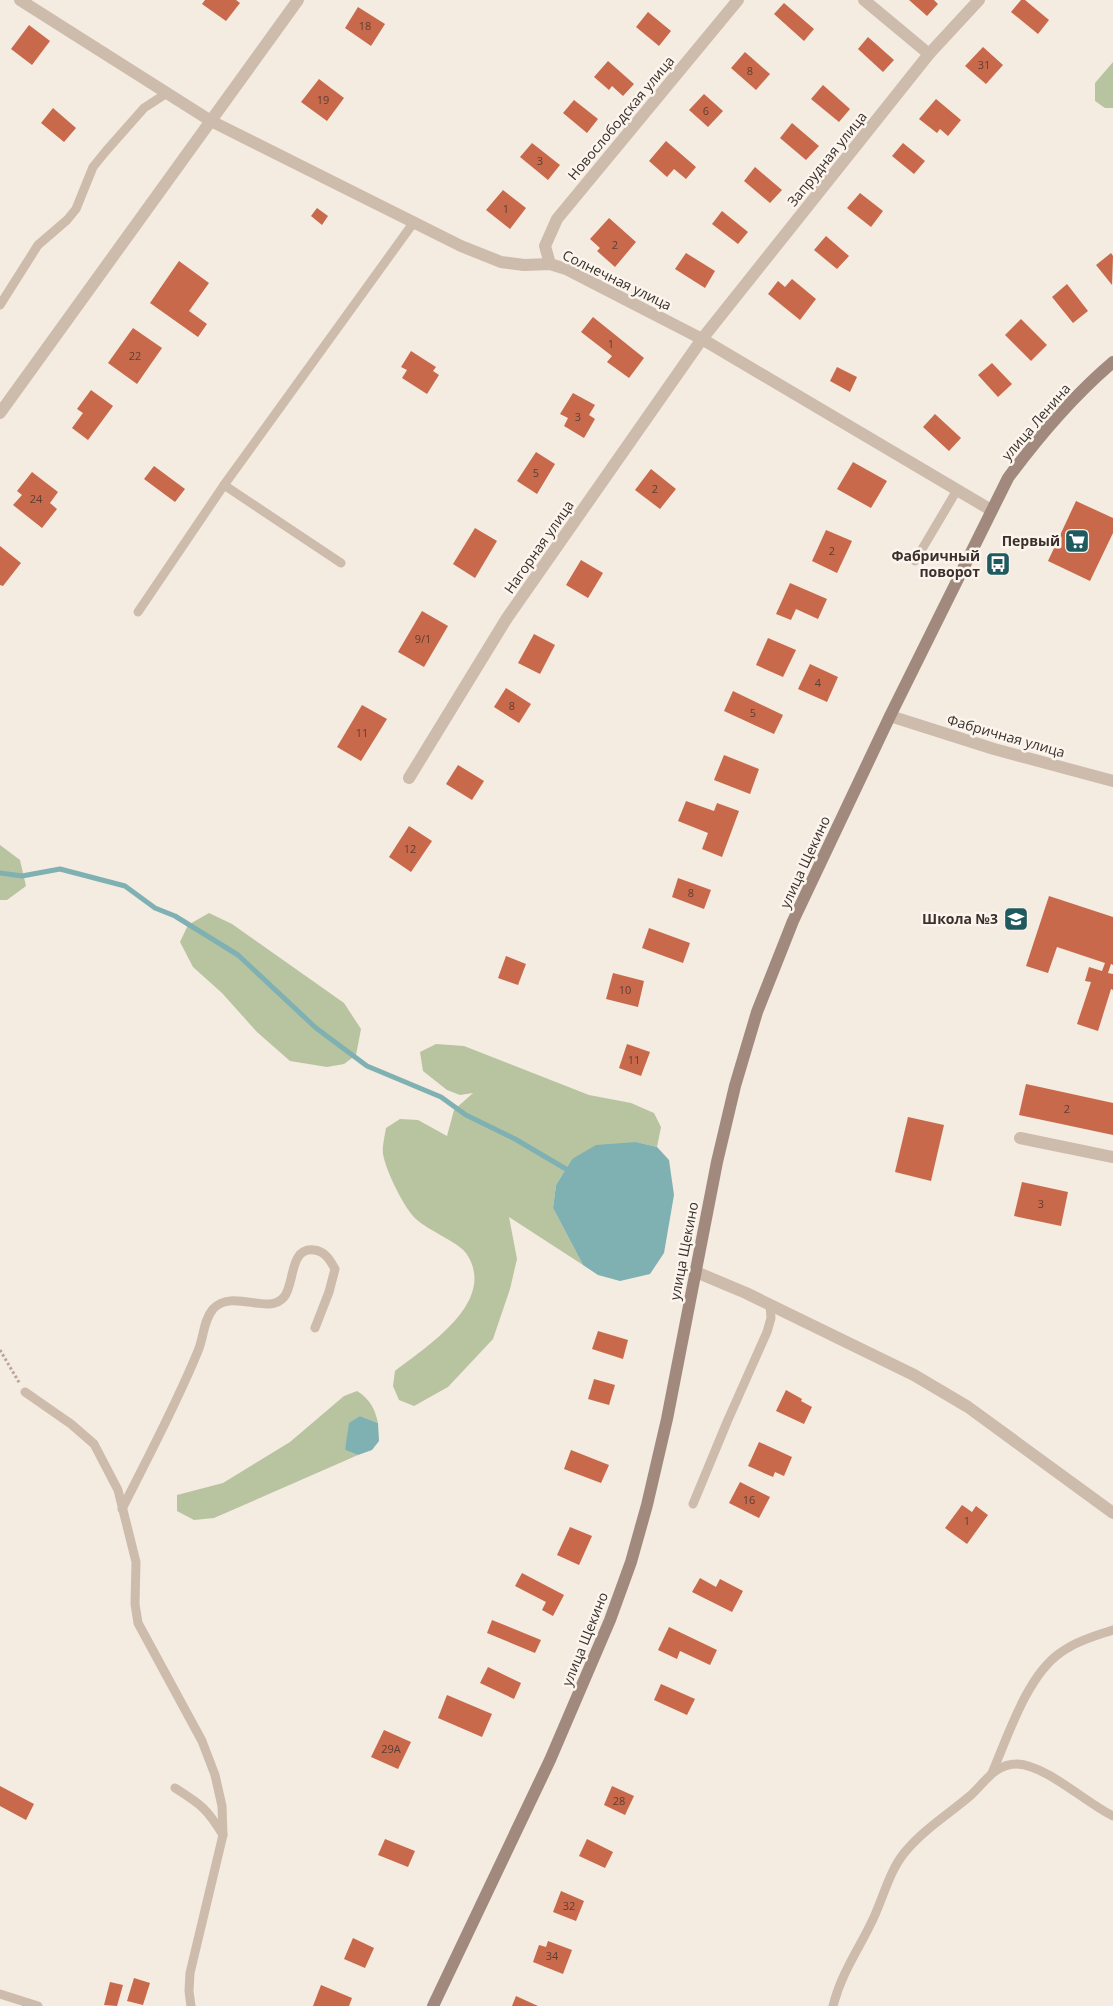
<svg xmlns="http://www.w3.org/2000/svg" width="1113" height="2006" font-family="'Open Sans',sans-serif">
<rect width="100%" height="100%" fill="#f4ebe1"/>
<g fill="#b8c4a0">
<path d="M1113,62V108H1105L1095,101V83Z"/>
<path d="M0,845L20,860L26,886L7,900H0Z"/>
<path d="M209,913L232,924L344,1003L361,1029L356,1055L344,1064L327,1067L290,1061L257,1032L222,993L193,967L180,942L188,925Z"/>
<path d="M436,1044L464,1046L589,1095L631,1103L654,1113L661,1127L657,1147L636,1142L572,1159L556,1185L553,1208L583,1265L509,1217L517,1259L510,1289L493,1339L448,1387L414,1406L399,1400L393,1386L395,1371C427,1346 499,1301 466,1253C457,1241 424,1229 413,1216C402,1203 386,1171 383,1154C382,1146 385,1135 386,1128L400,1119L418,1120L447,1136L454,1110L473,1093L460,1095L447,1090L423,1071L420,1052Z"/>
<path d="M357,1391C370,1399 375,1409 378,1423L360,1416L345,1450L358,1455L214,1518L194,1520L177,1511V1495L223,1483L290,1442L344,1396Z"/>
</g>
<g fill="#7fb0b2">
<path d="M636,1142L657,1147L669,1160L674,1195L664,1253L650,1274L620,1281L598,1275L583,1265L553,1208L556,1185L572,1159L596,1145Z"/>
<path d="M360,1416L378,1423L379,1441L372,1450L358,1455L345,1450L349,1423Z"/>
</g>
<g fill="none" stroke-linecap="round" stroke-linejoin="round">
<path stroke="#7fb0b2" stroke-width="5" d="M0,873L22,876L60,869L125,886L155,908L175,916L238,955L316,1028L367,1066L441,1097L466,1115L515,1139L566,1169"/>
</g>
<g fill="#c8694b">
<path d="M205,0H236L240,3L226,21L202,4Z"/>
<path d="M909,0H934L938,4L927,16Z"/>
<path d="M1021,0H1025L1049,20L1038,34L1011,12Z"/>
<path d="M784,3L814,29L804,41L774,14Z"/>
<path d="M358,7L385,24L371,46L345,28Z"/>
<path d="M648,12L671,31L659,46L636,27Z"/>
<path d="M29,25L50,41L32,65L11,49Z"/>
<path d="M868,37L894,60L883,72L858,49Z"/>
<path d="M983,47L1003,65L986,84L965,66Z"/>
<path d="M745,52L770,74L756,90L731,68Z"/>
<path d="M608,61L634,84L623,96L612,86L609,90L594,77Z"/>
<path d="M319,79L344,98L327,121L301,102Z"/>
<path d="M823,85L850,109L839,122L811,99Z"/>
<path d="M704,94L723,111L708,127L689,110Z"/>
<path d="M936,99L961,120L948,136L940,129L937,133L919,119Z"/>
<path d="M574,100L598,119L587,133L563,113Z"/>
<path d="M53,108L76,128L64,142L41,123Z"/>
<path d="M792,123L819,146L806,160L780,138Z"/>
<path d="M666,141L696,167L686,179L674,169L667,177L649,161Z"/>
<path d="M532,143L560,165L548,180L520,157Z"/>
<path d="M903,143L925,161L914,174L892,156Z"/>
<path d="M755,167L782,190L770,203L744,181Z"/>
<path d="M503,190L526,208L510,229L486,210Z"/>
<path d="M860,193L883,211L871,227L847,208Z"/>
<path d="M317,208L328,216L322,225L311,216Z"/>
<path d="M722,211L748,232L738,244L712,224Z"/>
<path d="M609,218L636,242L615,267L597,251L600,248L590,239Z"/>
<path d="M826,236L849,256L837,269L814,250Z"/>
<path d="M686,253L715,271L705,288L675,269Z"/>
<path d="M1111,253L1113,256L1112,285L1096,265Z"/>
<path d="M179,261L209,283L189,311L207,324L198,337L150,303Z"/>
<path d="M792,279L816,299L800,320L768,294L778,281L785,287Z"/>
<path d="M1067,284L1088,311L1073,323L1052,297Z"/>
<path d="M593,317L644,358L629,378L607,362L612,356L581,332Z"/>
<path d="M1021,319L1047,345L1031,361L1005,335Z"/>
<path d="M133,328L162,348L137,384L108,363Z"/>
<path d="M411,351L436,367L433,371L439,375L427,394L402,378L407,370L401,367Z"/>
<path d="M992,363L1012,384L998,397L978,375Z"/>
<path d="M837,367L857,377L850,392L830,381Z"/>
<path d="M91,390L113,406L88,440L72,428L83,413L77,409Z"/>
<path d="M573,393L595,405L589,415L595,419L584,438L564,426L568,418L560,414Z"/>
<path d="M935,414L961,438L949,451L923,427Z"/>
<path d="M536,452L555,464L537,494L517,481Z"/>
<path d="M853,462L887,481L871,508L837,489Z"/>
<path d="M154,466L185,489L175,502L144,479Z"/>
<path d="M651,469L676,489L660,509L635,490Z"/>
<path d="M32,472L58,492L50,503L57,509L42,528L13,505L22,495L17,491Z"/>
<path d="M1076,501L1113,518V533L1090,581L1048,561Z"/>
<path d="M475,528L497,541L475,578L453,564Z"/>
<path d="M826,530L852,541L837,573L812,561Z"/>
<path d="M0,546L21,563L3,586L0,585Z"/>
<path d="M581,560L603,573L588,598L566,585Z"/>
<path d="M790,583L827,599L818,619L796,609L791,620L776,614Z"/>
<path d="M422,611L448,626L424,667L398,652Z"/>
<path d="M534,634L555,645L540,674L518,663Z"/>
<path d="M768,638L796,650L783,677L756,665Z"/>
<path d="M810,664L838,677L827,702L798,689Z"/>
<path d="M506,688L531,704L519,723L494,707Z"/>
<path d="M733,691L783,715L774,734L724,711Z"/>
<path d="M362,705L387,719L361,761L337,747Z"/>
<path d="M724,755L759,769L750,794L714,780Z"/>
<path d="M458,765L484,781L472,800L446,784Z"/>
<path d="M686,801L714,811L717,803L739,811L722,857L702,849L708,833L678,821Z"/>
<path d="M409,826L432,841L411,872L389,857Z"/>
<path d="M678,878L711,890L704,909L672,897Z"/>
<path d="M1049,896L1113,917V965L1111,964L1108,973L1113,974V990L1111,989L1098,1031L1077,1024L1091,982L1085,981L1089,967L1102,971L1105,963L1057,947L1048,973L1026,966Z"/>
<path d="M649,928L690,943L683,963L642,948Z"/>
<path d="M506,956L526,964L518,985L498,978Z"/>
<path d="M613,973L644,981L638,1007L606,999Z"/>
<path d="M627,1044L650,1052L641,1076L619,1068Z"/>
<path d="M1026,1084L1113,1103V1135L1019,1115Z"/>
<path d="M908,1117L944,1125L931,1181L895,1172Z"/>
<path d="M1022,1182L1068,1192L1061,1226L1014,1216Z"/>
<path d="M598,1331L628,1340L623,1359L592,1349Z"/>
<path d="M594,1379L615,1385L609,1405L588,1399Z"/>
<path d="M786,1390L802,1399L801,1401L812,1407L804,1424L776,1411Z"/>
<path d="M759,1442L792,1457L784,1476L775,1472L773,1477L748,1466Z"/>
<path d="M571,1450L609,1465L601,1483L564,1469Z"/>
<path d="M740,1482L770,1497L759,1518L729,1503Z"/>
<path d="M962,1505L972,1512L976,1506L988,1515L967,1544L945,1528Z"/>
<path d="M570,1527L592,1536L579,1565L557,1555Z"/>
<path d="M522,1573L564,1595L553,1616L542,1610L546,1602L515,1586Z"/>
<path d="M700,1578L716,1587L720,1579L743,1591L732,1612L692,1592Z"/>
<path d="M492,1620L541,1640L535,1653L487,1633Z"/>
<path d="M669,1627L717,1650L710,1665L680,1651L677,1659L658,1650Z"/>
<path d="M488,1667L521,1683L514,1699L480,1683Z"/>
<path d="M661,1684L695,1699L687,1715L654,1700Z"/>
<path d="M447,1695L492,1714L482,1737L438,1718Z"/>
<path d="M384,1730L411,1742L398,1769L371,1757Z"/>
<path d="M0,1786L34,1804L26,1820L0,1806Z"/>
<path d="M612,1786L634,1796L625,1815L604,1805Z"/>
<path d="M385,1839L415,1851L408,1867L378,1855Z"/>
<path d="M587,1839L613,1852L605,1868L579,1856Z"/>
<path d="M561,1891L584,1901L576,1921L553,1912Z"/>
<path d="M353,1938L374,1948L365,1968L344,1959Z"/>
<path d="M548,1941L572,1950L563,1974L533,1962L539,1945L546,1947Z"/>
<path d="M134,1978L150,1983L143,2005L127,2001Z"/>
<path d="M110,1982L123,1985L117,2006L104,2005Z"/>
<path d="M321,1985L352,1998L349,2006H313Z"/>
<path d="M516,1996L538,2006H512Z"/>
</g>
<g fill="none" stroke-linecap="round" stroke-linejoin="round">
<path stroke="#b9a596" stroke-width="3" stroke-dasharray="2.5 2.5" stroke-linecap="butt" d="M0,1350L20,1384"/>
<g stroke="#cdbbac" stroke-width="9">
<path d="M0,305L38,245L67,220L76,209L93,167L106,151L144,108L167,93"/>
<path d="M224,485L341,563"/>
<path d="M915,561L957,490"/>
<path d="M138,612L224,485L414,222"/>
<path d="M25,1392L71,1424L94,1444L118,1490L136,1562L135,1604L138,1623L202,1741L215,1775L222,1806L223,1835"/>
<path d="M693,1504L727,1422L767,1332L771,1318L770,1306"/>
<path d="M122,1509C148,1457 176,1405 198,1351C204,1337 203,1321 213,1309C232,1288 269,1316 284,1297C295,1284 289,1247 314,1250C325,1251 330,1260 335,1269L329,1292L315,1328"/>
<path d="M992,1773C1008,1736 1027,1676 1060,1653C1076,1641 1095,1636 1113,1630"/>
<path d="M175,1788C200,1804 207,1808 223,1835L190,1973L189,1991L191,2006"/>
<path d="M0,1994L38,2006"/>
<path d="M833,2006C842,1971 860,1948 874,1917C884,1895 890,1870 905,1852C924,1829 949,1814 971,1795C985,1782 995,1764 1017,1764C1046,1765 1086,1803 1113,1816"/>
</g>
<g stroke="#cdbbac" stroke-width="12">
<path d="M20,0L211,121L461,246L501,262L524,265L550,264L566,269L702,339L991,510"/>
<path d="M864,0L929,54"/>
<path d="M550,264L545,246L557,219L738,0"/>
<path d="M0,413L298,0"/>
<path d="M890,716L994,749L1113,781"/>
<path d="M409,778L507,618L702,339L929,54L979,0"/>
<path d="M1020,1138L1113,1157"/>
<path d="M696,1272L746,1293L914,1375L968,1407L1113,1513"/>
</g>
<path stroke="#a18a7d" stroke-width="12" d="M433,2006L550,1760L610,1620L631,1562L647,1505L667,1419L717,1162L735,1086L757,1012L793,921L890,716L1008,478C1039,436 1073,396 1113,362"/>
</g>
<defs>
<symbol id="supermarket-square" viewBox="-11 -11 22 22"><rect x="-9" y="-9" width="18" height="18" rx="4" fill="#1f5a5e" stroke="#fbf5ee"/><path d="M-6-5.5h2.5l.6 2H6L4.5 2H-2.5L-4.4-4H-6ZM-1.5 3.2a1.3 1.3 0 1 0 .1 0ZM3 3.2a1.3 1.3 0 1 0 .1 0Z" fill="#fff"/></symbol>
<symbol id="bus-square" viewBox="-11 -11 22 22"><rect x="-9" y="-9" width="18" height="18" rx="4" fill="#1f5a5e" stroke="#fbf5ee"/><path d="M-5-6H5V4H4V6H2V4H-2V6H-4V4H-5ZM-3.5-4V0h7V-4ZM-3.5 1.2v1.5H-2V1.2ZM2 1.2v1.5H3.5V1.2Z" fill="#fff"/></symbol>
<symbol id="school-square" viewBox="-11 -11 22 22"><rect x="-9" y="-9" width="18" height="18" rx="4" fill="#1f5a5e" stroke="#fbf5ee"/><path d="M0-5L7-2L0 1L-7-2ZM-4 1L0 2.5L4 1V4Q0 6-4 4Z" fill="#fff"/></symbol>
</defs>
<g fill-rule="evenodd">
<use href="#supermarket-square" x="1063" y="527" width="28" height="28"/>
<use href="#bus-square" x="984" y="550" width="28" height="28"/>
<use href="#school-square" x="1002" y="905" width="28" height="28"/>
</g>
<g text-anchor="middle" stroke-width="5" stroke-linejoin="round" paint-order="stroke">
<g font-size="11" fill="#5e3e33">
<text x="365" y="30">18</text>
<text x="984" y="69">31</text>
<text x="750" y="75">8</text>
<text x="323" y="104">19</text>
<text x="706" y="115">6</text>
<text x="540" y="165">3</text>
<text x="506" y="213">1</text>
<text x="615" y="249">2</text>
<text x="611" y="348">1</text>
<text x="135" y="360">22</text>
<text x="578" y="421">3</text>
<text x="536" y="477">5</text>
<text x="655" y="493">2</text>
<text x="36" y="503">24</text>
<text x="832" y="555">2</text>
<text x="423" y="643">9/1</text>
<text x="818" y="687">4</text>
<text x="512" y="710">8</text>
<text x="753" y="717">5</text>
<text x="362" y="737">11</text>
<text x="410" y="853">12</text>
<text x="691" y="897">8</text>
<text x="625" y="994">10</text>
<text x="634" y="1064">11</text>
<text x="1067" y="1113">2</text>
<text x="1041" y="1208">3</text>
<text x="749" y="1504">16</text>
<text x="967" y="1525">1</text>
<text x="391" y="1753">29А</text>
<text x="619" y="1805">28</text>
<text x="569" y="1910">32</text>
<text x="552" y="1960">34</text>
</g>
<g font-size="14" fill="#3b302b" stroke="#fbf5ee">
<text transform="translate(621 118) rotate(-50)" y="5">Новослободская улица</text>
<text transform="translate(827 159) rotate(-51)" y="5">Запрудная улица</text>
<text transform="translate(617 280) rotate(26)" y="5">Солнечная улица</text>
<text transform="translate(1036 422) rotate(-49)" y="5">улица Ленина</text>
<text transform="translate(539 547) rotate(-55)" y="5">Нагорная улица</text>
<text transform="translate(1006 736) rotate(16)" y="5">Фабричная улица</text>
<text transform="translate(805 862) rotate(-65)" y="5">улица Щекино</text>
<text transform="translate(684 1251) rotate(-79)" y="5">улица Щекино</text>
<text transform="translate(585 1639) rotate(-68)" y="5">улица Щекино</text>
</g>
<g font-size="14" font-weight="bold" fill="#3b302b" stroke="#fbf5ee" text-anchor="end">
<text x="1060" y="546">Первый</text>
<text x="980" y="561">Фабричный<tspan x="980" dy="16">поворот</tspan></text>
<text x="998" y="924">Школа №3</text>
</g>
</g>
</svg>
